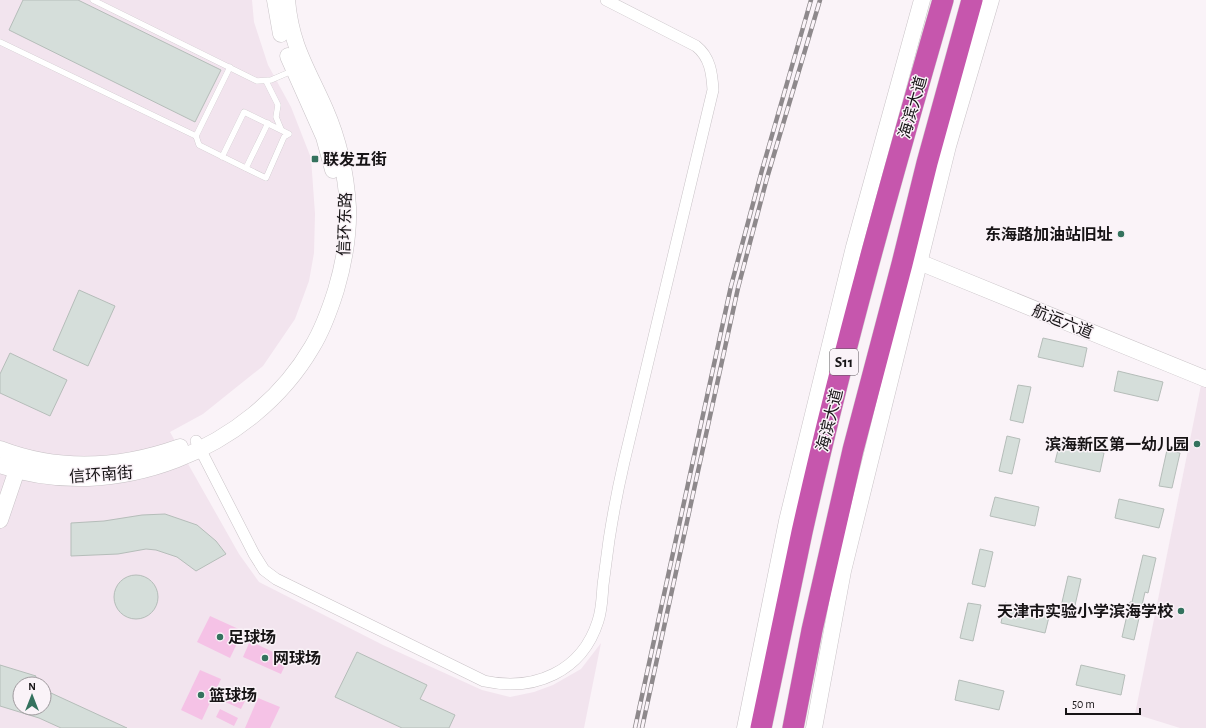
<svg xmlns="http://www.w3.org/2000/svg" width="1206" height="728" font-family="'Alegreya Sans','Noto Sans SC',sans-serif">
<rect width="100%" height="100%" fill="#faf3f8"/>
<g fill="#f2e4ee" fill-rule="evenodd">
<path d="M0,0H252L254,22L268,65L291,107L311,158L315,214L314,253L309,281L295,319L263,366L203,414L170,432L239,554L259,582L383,645L482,690L510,697L534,692L553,685L581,669L601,643L584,728H0ZM20,684H44V708H20Z"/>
<path d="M1201,385L1206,387V728H1180L1135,714Z"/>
</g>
<g fill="#f5c2e6">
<path d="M210,616L243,631L230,658L197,642Z"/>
<path d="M250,641L288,659L281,674L243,657Z"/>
<path d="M200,670L221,679L202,720L181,710Z"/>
<path d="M227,693L245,701L241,709L223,701Z"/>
<path d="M258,698L280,707L270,728H245Z"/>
<path d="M220,709L238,718L234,726L216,717Z"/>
</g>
<g fill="#d5deda" stroke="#b5bdb9">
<path d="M23,0H78L221,70L195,122L9,30Z"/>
<path d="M79,290L115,306L88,366L53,350Z"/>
<path d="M1043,338L1087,348L1083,367L1038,357Z"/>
<path d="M10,353L67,380L50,416L0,393V374Z"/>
<path d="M1118,371L1163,382L1158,401L1114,391Z"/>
<path d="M1018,385L1031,387L1023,423L1010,420Z"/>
<path d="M1007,436L1020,439L1012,474L999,471Z"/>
<path d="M1060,442L1104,453L1100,472L1055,462Z"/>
<path d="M1167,450L1180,453L1172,488L1159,486Z"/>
<path d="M995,497L1039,507L1035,526L990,516Z"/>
<path d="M1119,499L1164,509L1159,528L1115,518Z"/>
<path d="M165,514L197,525L216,541L226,554L196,571L177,557L156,550L146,549L118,554L71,556V523L104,521L142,515Z"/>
<path d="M980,549L993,552L985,587L972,584Z"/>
<path d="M1143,555L1156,558L1148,593L1145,592L1134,640L1122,637L1130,602H1132Z"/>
<circle cx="136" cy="597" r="22"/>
<path d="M1068,576L1081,579L1073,614L1060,611Z"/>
<path d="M968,603L981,605L973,641L960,638Z"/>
<path d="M1005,603L1050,613L1045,633L1001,623Z"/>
<path d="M357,652L427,685L420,699L455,715L449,728H402L335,697Z"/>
<path d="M0,665L36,676L33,684H20V708H37L43,710L51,693L127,728H61L39,718L0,706Z"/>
<path d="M1081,665L1125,675L1121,695L1076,685Z"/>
<path d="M959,680L1004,691L999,710L955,700Z"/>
</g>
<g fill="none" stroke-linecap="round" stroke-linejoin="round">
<defs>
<g id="lane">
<path d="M93,0L257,81L271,80L292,71"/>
<path d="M0,42L196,136"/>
<path d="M266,81L278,105L276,117L281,129"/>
<path d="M222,157L244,112L289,134L284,137L266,178C243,167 221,156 199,145L196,136L230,67"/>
<path d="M246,168L268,123"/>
</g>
<path id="street" d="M196,441L254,554L264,570L276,579L484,681C534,692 582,672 598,621C602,609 602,598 603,585C605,570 607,555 609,540C613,514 618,488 624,462L713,90C712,73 710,57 696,46L606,0"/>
<g id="secondary">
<path d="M275,0L281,34"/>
<path d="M288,56L324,137L333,170"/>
<path d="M919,262L1206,379"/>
<path d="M0,449C60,472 121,468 180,447"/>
<path d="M0,465C114,505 252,450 312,347C323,329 330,309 336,290C344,263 349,236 348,207C346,173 339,141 325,109C307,68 291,46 287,0"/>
<path d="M0,520L20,461"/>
<path d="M745,728L787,521L818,394L854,247L922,0"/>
<path d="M814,728L843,571L948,146L991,0"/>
</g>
<g id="highway">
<path d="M761,728C775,663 788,597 802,532C842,353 892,176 943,0"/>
<path d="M793,728L812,630L853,450L902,264L927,163L972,0"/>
</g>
</defs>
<use href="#lane" stroke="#c9c3c7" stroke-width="6"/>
<use href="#street" stroke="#c9c3c7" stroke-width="12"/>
<use href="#secondary" stroke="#c9c3c7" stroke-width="17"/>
<use href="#highway" stroke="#d1d0d0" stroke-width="22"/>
<use href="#lane" stroke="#fff" stroke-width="5.5"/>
<use href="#street" stroke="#fff" stroke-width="11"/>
<use href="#secondary" stroke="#fff" stroke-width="16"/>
<use href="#highway" stroke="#c656ad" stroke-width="21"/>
<defs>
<g id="rail">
<path d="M635,728L731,286L762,170L811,0"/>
<path d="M642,728L738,288L767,178L820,0"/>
</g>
</defs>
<use href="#rail" stroke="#8e898c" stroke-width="4.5"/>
<use href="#rail" stroke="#faf3f8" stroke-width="3" stroke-dasharray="9" stroke-linecap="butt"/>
</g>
<g fill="#34725e" stroke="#faf3f8" stroke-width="1.5">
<rect x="311" y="155" width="8" height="8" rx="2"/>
<circle cx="1121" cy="234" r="4"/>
<circle cx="1197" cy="444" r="4"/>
<circle cx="1181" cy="611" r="4"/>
<circle cx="220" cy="637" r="4"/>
<circle cx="265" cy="658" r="4"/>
<circle cx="201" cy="695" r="4"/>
</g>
<g text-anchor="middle" stroke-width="3" stroke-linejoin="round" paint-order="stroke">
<rect fill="#faf3f8" stroke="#5b575a" stroke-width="1" x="830" y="349" width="28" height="26" rx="3"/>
<g font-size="15" font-weight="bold" fill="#171416">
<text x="844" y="367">S11</text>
</g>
<g font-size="16" fill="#171416" stroke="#faf3f8">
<text transform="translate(912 107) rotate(-74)" y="6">海滨大道</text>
<text transform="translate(344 224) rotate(-88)" y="6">信环东路</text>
<text transform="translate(1063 321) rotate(22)" y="6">航运六道</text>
<text transform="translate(829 420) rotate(-76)" y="6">海滨大道</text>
<text transform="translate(101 474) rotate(-4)" y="6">信环南街</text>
</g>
<g font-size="16" font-weight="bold" fill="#171416" stroke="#faf3f8" text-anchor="start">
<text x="323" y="165">联发五街</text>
<text x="1113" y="240" text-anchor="end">东海路加油站旧址</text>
<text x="1189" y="450" text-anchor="end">滨海新区第一幼儿园</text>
<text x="1173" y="617" text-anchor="end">天津市实验小学滨海学校</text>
<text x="228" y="643">足球场</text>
<text x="273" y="664">网球场</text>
<text x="209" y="701">篮球场</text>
</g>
</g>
<g transform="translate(32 696)"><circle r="19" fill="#faf3f8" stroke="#9f9a9e"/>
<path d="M0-3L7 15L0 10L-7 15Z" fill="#34725e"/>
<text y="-6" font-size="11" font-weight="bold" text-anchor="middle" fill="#171416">N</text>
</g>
<path d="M1066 708v6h74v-6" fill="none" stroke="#171416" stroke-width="2"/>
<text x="1072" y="708" font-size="12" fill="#171416" stroke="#faf3f8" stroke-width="3" paint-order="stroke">50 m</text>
</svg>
